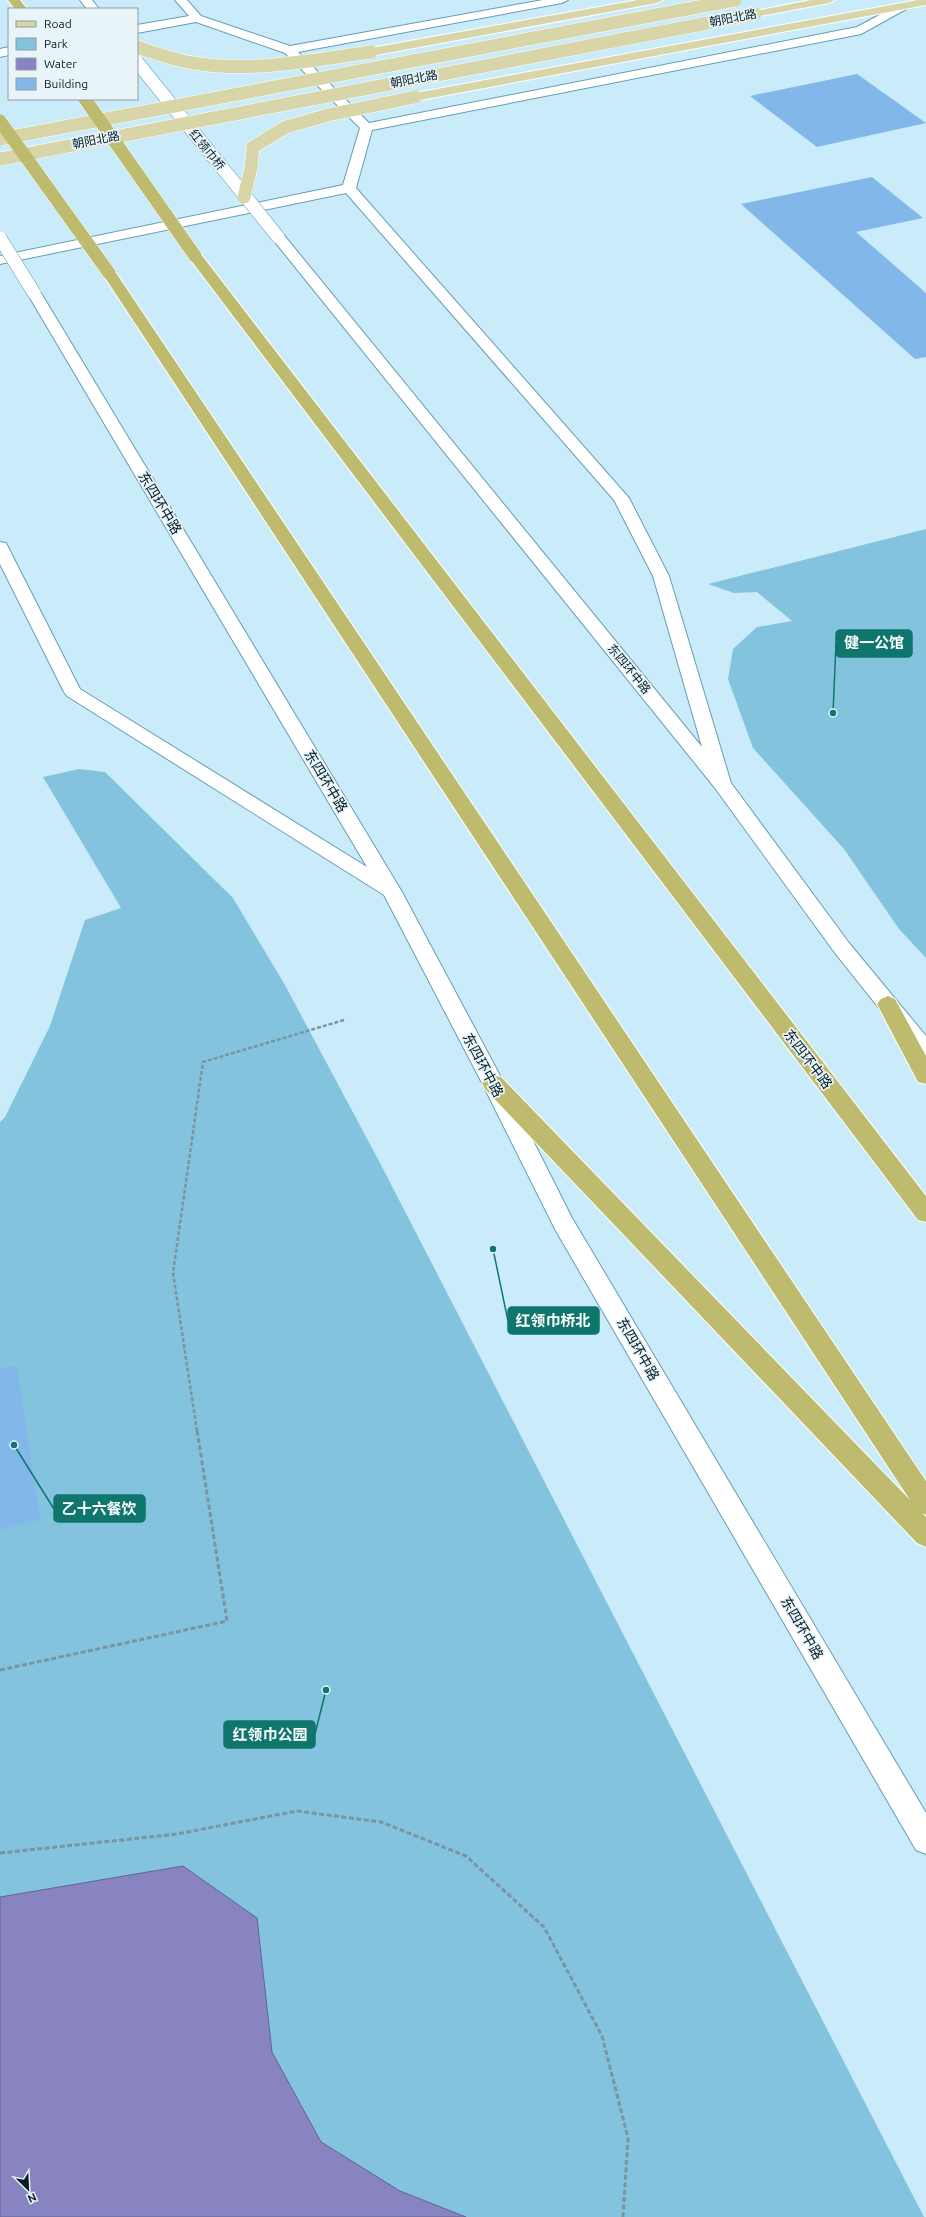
<svg xmlns="http://www.w3.org/2000/svg" width="926" height="2217" font-family="Ubuntu,'Noto Sans SC',sans-serif">
<rect width="100%" height="100%" fill="#caebf9"/>
<g fill="#84c3de">
<path d="M926,529V958L899,929L844,849L753,748L728,679L733,649L757,627L792,621L757,592L734,593L708,584Z"/>
<path d="M79,769L105,772L233,898L285,985L380,1163L924,2217H0V1122L5,1117L50,1026L85,920L121,908L43,777Z"/>
</g>
<path fill="#8884c1" stroke="#616592" d="M183,1866L257,1918L272,2052L321,2142L400,2191L466,2217H0V1897Z"/>
<g fill="#82b8e9">
<path d="M857,74L926,123L817,147L750,96Z"/>
<path d="M872,177L923,218L856,232L926,293V357L915,359L741,204Z"/>
<path d="M17,1366L40,1520L0,1530V1369Z"/>
</g>
<g fill="none" stroke-linecap="round" stroke-linejoin="round">
<defs>
<g id="minor">
<path d="M80,0H92L99,9H87Z"/>
<path d="M175,0H187L201,16L290,46L543,0H568L562,3L298,52L369,123L857,27L900,4H908L910,6L908,8L861,34L372,130L356,188L629,498L669,576L731,783L849,943L926,1036V1059L918,1057L835,953L715,788L271,237L273,234H283L702,747L653,576L614,500L346,193L0,264V256L343,185L360,128L285,53L196,22L137,33V25L189,16Z"/>
<path d="M9,47V55L0,57V49Z"/>
<path d="M34,289L41,293L402,892L504,1083L572,1218L926,1813V1854L916,1850L556,1231L482,1083L384,895L67,696L64,692L0,564V542L6,543L8,547L80,689L367,867L27,293Z"/>
</g>
<g id="major">
<path d="M638,0H663L657,3L371,56L365,52L371,48Z"/>
<path d="M811,0H835L829,3L755,17L749,14L755,11Z"/>
<path d="M918,0H926V5L415,101L409,97L415,93Z"/>
</g>
<g id="highway">
<path d="M8,0H20L27,9H15Z"/>
<path d="M195,252L200,253L926,1196V1222L918,1220L190,259L188,256L190,253Z"/>
<path d="M109,269L116,273L926,1481V1515L922,1513L926,1517V1547L917,1543L485,1089L482,1083L485,1077L493,1075L501,1077L910,1500L102,273Z"/>
<path d="M888,996L895,999L926,1056V1084L918,1082L877,1004L881,999Z"/>
</g>
</defs>
<use href="#minor" stroke="#679db4" stroke-width="2"/>
<use href="#major" stroke="#fff" stroke-width="2"/>
<use href="#highway" stroke="#fff" stroke-width="2"/>
<path stroke="#7895a0" stroke-width="2.5" stroke-dasharray="4 2" stroke-linecap="butt" d="M197,1431L173,1273L203,1062L344,1020"/>
<g stroke="#7895a0" stroke-width="3" stroke-dasharray="5 2.5" stroke-linecap="butt">
<path d="M0,1670L227,1621L197,1430"/>
<path d="M0,1853L177,1834L297,1811L381,1822L466,1856L544,1927L602,2036L628,2138L623,2217"/>
</g>
<use href="#minor" fill="#fff" fill-rule="evenodd"/>
<use href="#major" fill="#d8d6a8" fill-rule="evenodd"/>
<use href="#highway" fill="#bebb6e" fill-rule="evenodd"/>
<defs>
<g id="minor-bridge">
<path d="M137,62L278,237"/>
<path d="M0,238L34,293"/>
</g>
<g id="major-bridge">
<path d="M137,47C155,53 174,60 193,63C251,73 313,60 371,52"/>
<path d="M0,139L735,0"/>
<path d="M0,159L755,14"/>
<path d="M244,197L251,168L253,147L286,127L328,115L415,97"/>
</g>
<g id="highway-bridge">
<path d="M85,99L195,256"/>
<path d="M0,121L109,273"/>
</g>
</defs>
<use href="#minor-bridge" stroke="#679db4" stroke-width="14" stroke-linecap="butt"/>
<use href="#major-bridge" stroke="#fff" stroke-width="14" stroke-linecap="butt"/>
<use href="#highway-bridge" stroke="#fff" stroke-width="14" stroke-linecap="butt"/>
<use href="#minor-bridge" stroke="#fff" stroke-width="13"/>
<use href="#major-bridge" stroke="#d8d6a8" stroke-width="13"/>
<use href="#highway-bridge" stroke="#bebb6e" stroke-width="13"/>
</g>
<g text-anchor="middle" stroke-width="3.5" stroke-linejoin="round" paint-order="stroke">
<g font-size="12" fill="#061d25" stroke="#e9f4f9">
<text transform="translate(733 18) rotate(-11)" y="4">朝阳北路</text>
<text transform="translate(414 79) rotate(-11)" y="4">朝阳北路</text>
<text transform="translate(96 140) rotate(-11)" y="4">朝阳北路</text>
<text transform="translate(207 150) rotate(51)" y="4">红领巾桥</text>
<text transform="translate(629 669) rotate(51)" y="4">东四环中路</text>
</g>
<g font-size="14" fill="#061d25" stroke="#e9f4f9">
<text transform="translate(160 503) rotate(59)" y="5">东四环中路</text>
<text transform="translate(326 781) rotate(59)" y="5">东四环中路</text>
<text transform="translate(808 1059) rotate(53)" y="5">东四环中路</text>
<text transform="translate(483 1065) rotate(62)" y="5">东四环中路</text>
<text transform="translate(638 1349) rotate(60)" y="5">东四环中路</text>
<text transform="translate(802 1628) rotate(60)" y="5">东四环中路</text>
</g>
</g>
<path fill="none" stroke="#0f766e" stroke-width="1.5" d="M833 713L836 643M493 1249L508 1321M14 1445L54 1509M326 1690L315 1734"/>
<g fill="#0f766e" stroke="#e9f4f9" stroke-width="1.5">
<circle cx="833" cy="713" r="4"/>
<circle cx="493" cy="1249" r="4"/>
<circle cx="14" cy="1445" r="4"/>
<circle cx="326" cy="1690" r="4"/>
</g>
<g fill="#0f766e" stroke="#0f766e" stroke-width="1.5">
<rect x="836" y="630" width="76" height="27" rx="4"/>
<rect x="508" y="1307" width="91" height="27" rx="4"/>
<rect x="54" y="1495" width="91" height="27" rx="4"/>
<rect x="224" y="1721" width="91" height="27" rx="4"/>
</g>
<g font-size="15" text-anchor="middle" font-weight="bold" fill="#fff">
<text x="874" y="648">健一公馆</text>
<text x="553" y="1326">红领巾桥北</text>
<text x="99" y="1514">乙十六餐饮</text>
<text x="270" y="1740">红领巾公园</text>
</g>
<rect x="8" y="8" width="130" height="92" fill="#e9f4f9" stroke="#8e9ea4"/>
<rect x="16" y="21" width="20" height="6" fill="#d8d6a8" stroke="#8e9ea4"/>
<text x="44" y="28" font-size="12" fill="#061d25">Road</text>
<rect x="16" y="38" width="20" height="12" fill="#84c3de" stroke="#8e9ea4"/>
<text x="44" y="48" font-size="12" fill="#061d25">Park</text>
<rect x="16" y="58" width="20" height="12" fill="#8884c1" stroke="#8e9ea4"/>
<text x="44" y="68" font-size="12" fill="#061d25">Water</text>
<rect x="16" y="78" width="20" height="12" fill="#82b8e9" stroke="#8e9ea4"/>
<text x="44" y="88" font-size="12" fill="#061d25">Building</text>
<g transform="translate(28 2189) rotate(156)" stroke="#e9f4f9" stroke-width="3" paint-order="stroke">
<path d="M0-3L7 15L0 10L-7 15Z" fill="#061d25"/>
<text y="-6" font-size="11" font-weight="bold" text-anchor="middle" fill="#061d25">N</text>
</g>
</svg>
